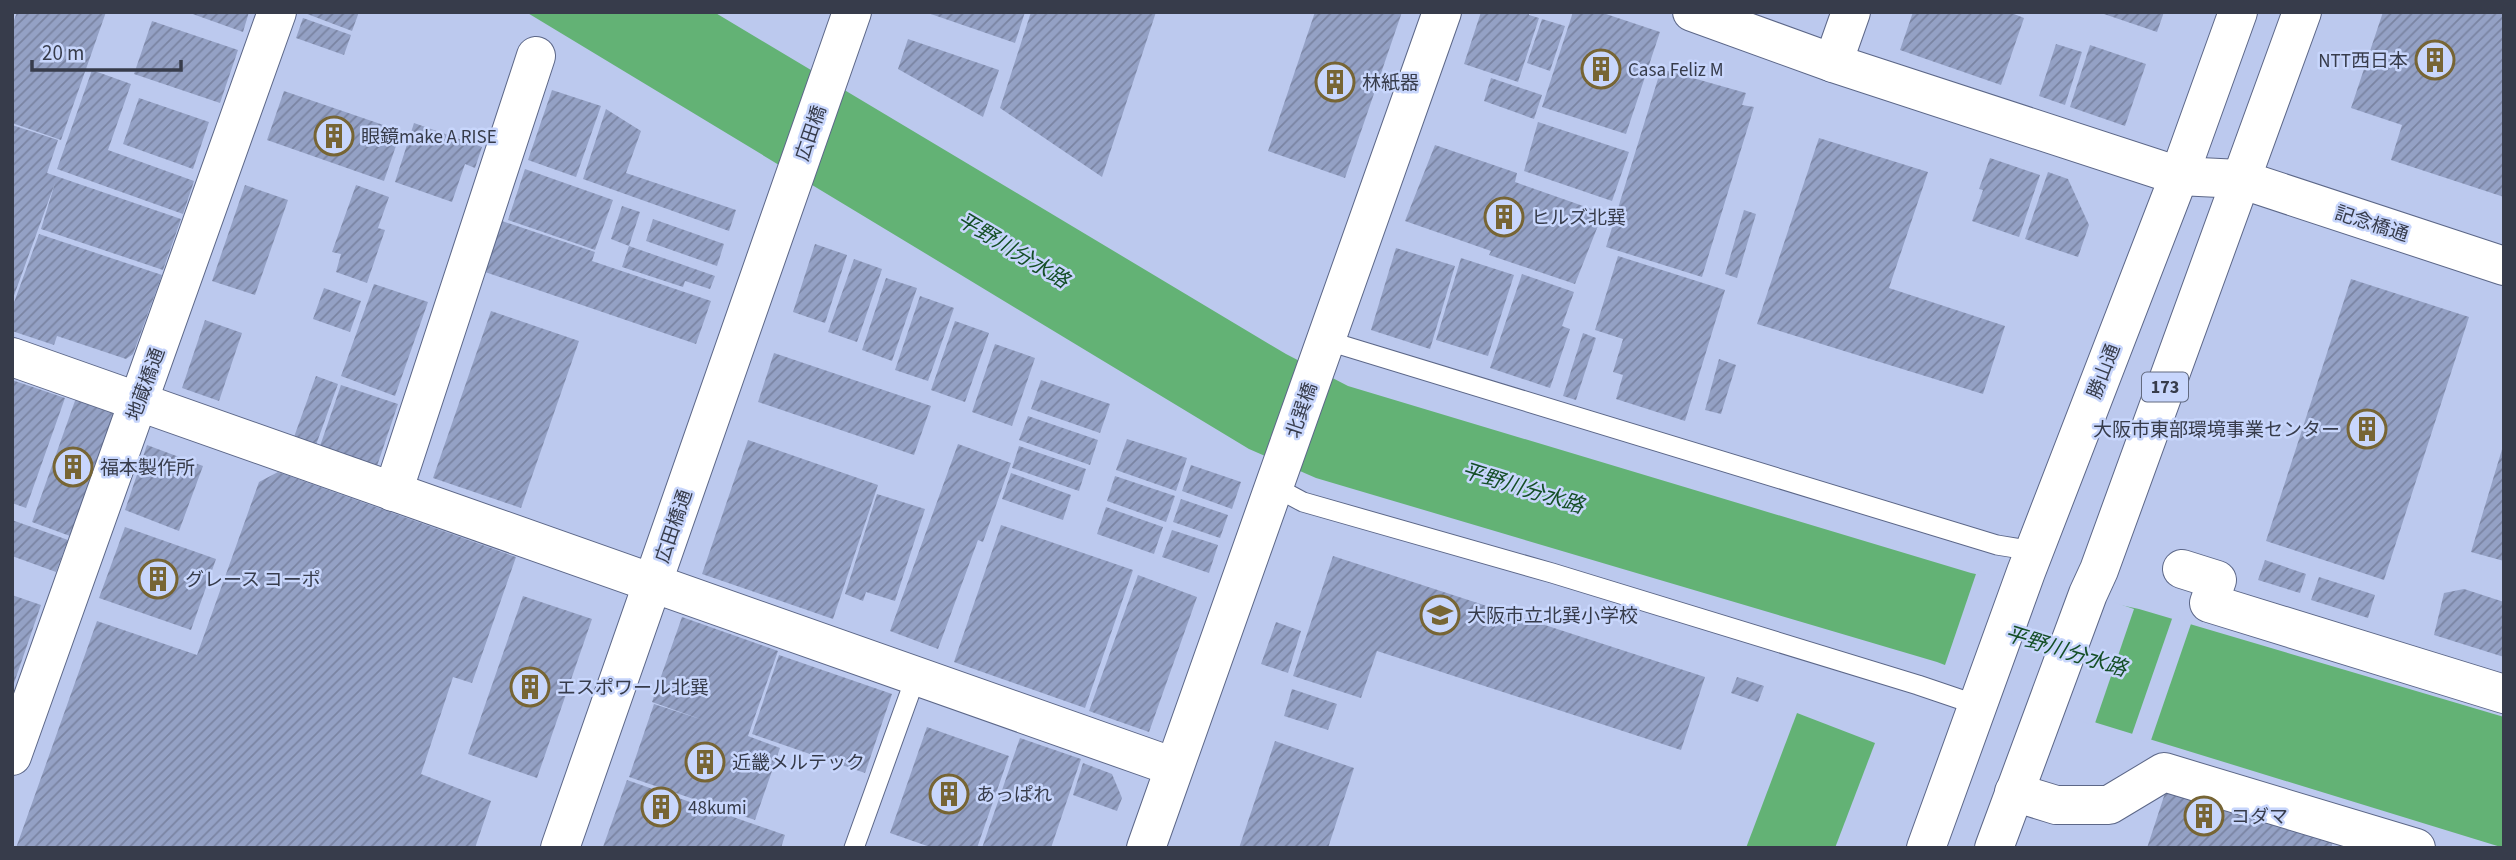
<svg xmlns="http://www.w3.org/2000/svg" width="2516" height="860" font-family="'Source Sans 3','Noto Sans JP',sans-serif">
<defs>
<pattern id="building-hatch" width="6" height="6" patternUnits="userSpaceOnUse" patternTransform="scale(1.75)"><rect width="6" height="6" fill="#94a1c5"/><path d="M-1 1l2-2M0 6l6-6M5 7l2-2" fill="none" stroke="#7a84a2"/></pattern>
</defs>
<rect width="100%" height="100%" fill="#bcc9ee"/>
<g fill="#63b275">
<path d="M526,12H714L1286,354L1348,386L1971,573L2139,609L2504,717V848L2097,723L1937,662L1316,478L1249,449Z"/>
<path d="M1797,713L1875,743L1835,848H1746Z"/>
</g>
<g fill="#bcc9ee">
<path d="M1977,571L2096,596L2134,609L2094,726L1944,668Z"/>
<path d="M2173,616L2192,621L2150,743L2131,737Z"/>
</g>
<g fill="url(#building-hatch)">
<path d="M17,12H106L61,140L12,123V26Z"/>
<path d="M187,12H249L243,32Z"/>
<path d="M302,12H359L352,31Z"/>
<path d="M925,12H1025L1015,43Z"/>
<path d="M1031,12H1156L1102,177L1000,108Z"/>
<path d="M1315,12H1402L1345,178L1268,151Z"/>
<path d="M1481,12H1529V15L1539,18L1518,82L1464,64Z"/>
<path d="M1573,12H1600L1660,32L1626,134L1542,107Z"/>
<path d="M1913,12H2009L2024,18L2001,85L1900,50Z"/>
<path d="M2098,12H2164L2157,32Z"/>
<path d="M2383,12H2504V197L2391,160L2402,125L2351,108Z"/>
<path d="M303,18L351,35L344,55L296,38Z"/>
<path d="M1542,19L1565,26L1550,71L1527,63Z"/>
<path d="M152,21L238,50L220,103L134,74Z"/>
<path d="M908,39L999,70L983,117L898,69Z"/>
<path d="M2056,44L2082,52L2065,105L2039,96Z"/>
<path d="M2090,45L2146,64L2125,126L2070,107Z"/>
<path d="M1661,69L1746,93L1742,105L1754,107L1702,277L1606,247Z"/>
<path d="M92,70L131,84L108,150L194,181L183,214L57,169Z"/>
<path d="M1491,78L1542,95L1534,119L1484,101Z"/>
<path d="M552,90L601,106L576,177L528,160Z"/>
<path d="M284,91L401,131L384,181L267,140Z"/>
<path d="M139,98L209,122L193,169L123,144Z"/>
<path d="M606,109L641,131L626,173L736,210L729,231L583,179Z"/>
<path d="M1538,122L1629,152L1612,201L1524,171Z"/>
<path d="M414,123L482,147L475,168L465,164L452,202L395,182Z"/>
<path d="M12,125L58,140L47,173L181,219L163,270L41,229L55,183L12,301Z"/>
<path d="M1819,138L1928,172L1889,288L2005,326L1983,394L1757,324Z"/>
<path d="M1435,145L1517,173L1515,182L1603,213L1575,284L1489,255L1491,251L1405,221Z"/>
<path d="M1990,158L2040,175L2019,237L1972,221L1983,190L1979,189Z"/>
<path d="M525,169L613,200L595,250L508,220Z"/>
<path d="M2048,172L2068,179L2089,225L2078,257L2025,239Z"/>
<path d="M245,185L288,200L255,295L212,281Z"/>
<path d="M356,185L389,197L378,228L385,230L367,283L336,272L341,254L332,252Z"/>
<path d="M622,206L640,212L629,246L611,239Z"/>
<path d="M1744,210L1756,214L1737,278L1725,274Z"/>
<path d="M653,219L724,244L717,266L646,241Z"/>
<path d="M499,220L595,252L592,261L711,301L696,344L482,271Z"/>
<path d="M39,234L162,275L133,354L126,359L57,336L54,345L12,331V308Z"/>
<path d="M815,244L847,255L825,323L793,312Z"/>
<path d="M629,246L715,276L710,289L685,281L683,287L622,267Z"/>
<path d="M1396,248L1455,266L1430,349L1371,330Z"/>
<path d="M1618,256L1725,290L1685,421L1616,399L1623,375L1613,372L1623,339L1595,330Z"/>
<path d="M1461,258L1514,275L1488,356L1436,340Z"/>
<path d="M854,259L882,269L857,342L828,332Z"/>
<path d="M1522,274L1574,292L1562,326L1570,329L1550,388L1490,368Z"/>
<path d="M886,278L917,288L892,361L862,350Z"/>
<path d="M2351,279L2469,317L2384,580L2266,541Z"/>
<path d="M374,284L428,302L395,396L341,376Z"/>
<path d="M324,288L361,301L350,332L313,319Z"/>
<path d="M920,296L954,308L928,381L895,370Z"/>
<path d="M491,311L579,341L521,508L433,478Z"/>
<path d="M205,320L242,333L219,401L182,388Z"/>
<path d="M955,321L989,333L965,402L931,390Z"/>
<path d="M1583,333L1596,338L1576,400L1563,396Z"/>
<path d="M995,344L1035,358L1012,426L972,412Z"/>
<path d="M774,353L931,406L914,455L758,402Z"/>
<path d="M1719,359L1736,365L1721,414L1705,410Z"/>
<path d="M316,376L338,384L316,445L294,437Z"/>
<path d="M12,380L65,398L26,508L12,503Z"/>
<path d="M1041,380L1110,404L1100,433L1031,409Z"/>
<path d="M341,385L398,404L377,466L320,446Z"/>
<path d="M76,398L114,412L70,536L32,522Z"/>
<path d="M1028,416L1098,440L1090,465L1019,440Z"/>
<path d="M1127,439L1187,458L1176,491L1116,470Z"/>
<path d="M748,440L878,485L833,619L702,574Z"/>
<path d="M958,444L1011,463L983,542L978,540L938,649L890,631Z"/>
<path d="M147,445L203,466L179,531L125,510Z"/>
<path d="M1019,446L1086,469L1079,491L1012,468Z"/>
<path d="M2503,446H2504V561L2471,552Z"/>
<path d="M1191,465L1241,482L1232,509L1182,491Z"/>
<path d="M278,472L516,557L472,683L453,677L421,774L491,801L475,848H16L97,621L197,655L259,482Z"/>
<path d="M1011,473L1071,495L1063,520L1002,499Z"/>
<path d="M1115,476L1175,496L1166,522L1107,501Z"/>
<path d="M877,494L925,509L895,601L866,592L863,601L845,594Z"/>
<path d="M1181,499L1228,515L1220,538L1173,522Z"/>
<path d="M1106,507L1163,527L1154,554L1097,534Z"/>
<path d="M12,520L68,540L56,572L12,556Z"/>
<path d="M1001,525L1133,570L1085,708L954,662Z"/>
<path d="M125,527L216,559L191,630L99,598Z"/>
<path d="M1172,530L1218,545L1209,573L1162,557Z"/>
<path d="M1333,556L1705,677L1681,750L1377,651L1361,698L1293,676Z"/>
<path d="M2265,560L2306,574L2300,593L2258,580Z"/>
<path d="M1138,575L1197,597L1149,732L1089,711Z"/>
<path d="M2319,577L2375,595L2368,618L2311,600Z"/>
<path d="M2464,589L2504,602V657L2434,635L2444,593Z"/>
<path d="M12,595L41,605L13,686H12Z"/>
<path d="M523,596L592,619L537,778L468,754Z"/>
<path d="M682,617L778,651L748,736L780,748L755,820L629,777L654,704L703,720L652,702Z"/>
<path d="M1276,622L1301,631L1288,673L1261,664Z"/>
<path d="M779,655L892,694L865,773L752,734Z"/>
<path d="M1737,677L1764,686L1758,702L1731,693Z"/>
<path d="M1292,689L1337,704L1328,730L1284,716Z"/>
<path d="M927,727L1009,756L977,848H933L890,833Z"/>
<path d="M1020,738L1081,759L1051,848H982Z"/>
<path d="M1275,741L1354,768L1328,848H1239Z"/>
<path d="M1083,763L1112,774L1122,798L1117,811L1073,795Z"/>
<path d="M627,780L785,835L781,848L603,847Z"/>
<path d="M2166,790L2333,842L2331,848H2147Z"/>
</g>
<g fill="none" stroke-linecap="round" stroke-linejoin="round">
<defs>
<g id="lane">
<path d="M1325,340L1997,545L2034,551"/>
<path d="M1275,487L1303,502L1552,573L1918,685L1977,705"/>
<path d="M854,848L916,676"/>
</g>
<g id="street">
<path d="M1833,63L1851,12"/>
<path d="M12,357L1174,767"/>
<path d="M393,492L536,56"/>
<path d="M2182,569L2217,580L2209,603L2504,694"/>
<path d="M12,756L277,12"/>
<path d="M2014,792L2056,805H2109L2164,772L2416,848"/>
<path d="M1146,848L1442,12"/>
</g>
<g id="secondary">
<path d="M1692,12L1833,63L2179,176L2240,179L2504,266"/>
<path d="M560,848L852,12"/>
</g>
<g id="primary">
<path d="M1926,848L2026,572L2179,176L2238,12"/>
<path d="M1994,848L2088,594L2099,570L2302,12"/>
</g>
</defs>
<use href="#lane" stroke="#5c6788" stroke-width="21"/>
<use href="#street" stroke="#5c6788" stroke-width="40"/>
<use href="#secondary" stroke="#5c6788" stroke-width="40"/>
<use href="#primary" stroke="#5c6788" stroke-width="40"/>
<use href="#lane" stroke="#fff" stroke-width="19"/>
<use href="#street" stroke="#fff" stroke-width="38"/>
<use href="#secondary" stroke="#fff" stroke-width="38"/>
<use href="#primary" stroke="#fff" stroke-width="38"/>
</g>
<defs>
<symbol id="building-ring" viewBox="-11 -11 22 22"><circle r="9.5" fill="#c8d6fc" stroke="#776534" stroke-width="1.5"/><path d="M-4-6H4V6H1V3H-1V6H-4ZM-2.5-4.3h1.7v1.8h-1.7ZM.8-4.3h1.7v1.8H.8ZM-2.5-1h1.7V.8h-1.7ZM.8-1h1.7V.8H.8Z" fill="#776534"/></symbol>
<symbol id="school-ring" viewBox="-11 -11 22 22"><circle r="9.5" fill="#c8d6fc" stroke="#776534" stroke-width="1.5"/><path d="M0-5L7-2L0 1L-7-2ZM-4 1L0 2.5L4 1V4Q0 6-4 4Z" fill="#776534"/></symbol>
</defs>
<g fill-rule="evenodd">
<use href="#building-ring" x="2413" y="38" width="44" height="44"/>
<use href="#building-ring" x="1579" y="47" width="44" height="44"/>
<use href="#building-ring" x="1313" y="60" width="44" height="44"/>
<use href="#building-ring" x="312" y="114" width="44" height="44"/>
<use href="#building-ring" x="1482" y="195" width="44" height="44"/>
<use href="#building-ring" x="2345" y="407" width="44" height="44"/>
<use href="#building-ring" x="51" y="445" width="44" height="44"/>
<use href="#building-ring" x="136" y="557" width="44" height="44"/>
<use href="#school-ring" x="1418" y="593" width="44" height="44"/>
<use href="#building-ring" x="508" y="665" width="44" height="44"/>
<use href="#building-ring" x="683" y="740" width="44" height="44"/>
<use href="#building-ring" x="927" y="772" width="44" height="44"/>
<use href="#building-ring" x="639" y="785" width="44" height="44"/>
<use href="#building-ring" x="2182" y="794" width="44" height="44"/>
</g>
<g text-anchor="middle" stroke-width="5" stroke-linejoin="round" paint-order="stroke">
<rect fill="#c8d6fc" stroke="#626a80" stroke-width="2" x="2142" y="372.5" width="46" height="29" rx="5"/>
<g font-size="18" font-weight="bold" fill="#373c4b">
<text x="2165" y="393">173</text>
</g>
<g font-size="19" fill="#373c4b" stroke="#c8d6fc" text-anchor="start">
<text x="2408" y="67" text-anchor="end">NTT西日本</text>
<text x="1628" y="76">Casa Feliz M</text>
<text x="1362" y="89">林紙器</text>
<text x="361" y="143">眼鏡make A RISE</text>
<text x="1531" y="224">ヒルズ北巽</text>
<text x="2340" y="436" text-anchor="end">大阪市東部環境事業センター</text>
<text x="100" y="474">福本製作所</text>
<text x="185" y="586">グレース コーポ</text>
<text x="1467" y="622">大阪市立北巽小学校</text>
<text x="557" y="694">エスポワール北巽</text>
<text x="732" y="769">近畿メルテック</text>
<text x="976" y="801">あっぱれ</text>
<text x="688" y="814">48kumi</text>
<text x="2231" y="823">コダマ</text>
</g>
<g font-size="19" fill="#373c4b" stroke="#c8d6fc">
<text transform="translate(810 133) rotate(-71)" y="7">広田橋</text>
<text transform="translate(2372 223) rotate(18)" y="7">記念橋通</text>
<text transform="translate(2103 371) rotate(-69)" y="7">勝山通</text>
<text transform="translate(145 384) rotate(-70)" y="7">地蔵橋通</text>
<text transform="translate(1301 410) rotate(-71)" y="7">北巽橋</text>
<text transform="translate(673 526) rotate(-71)" y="7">広田橋通</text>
</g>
<g font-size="21" font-style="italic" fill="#154f27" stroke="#c8d6fc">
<text transform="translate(1013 250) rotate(31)" y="7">平野川分水路</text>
<text transform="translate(1523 488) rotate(17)" y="7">平野川分水路</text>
<text transform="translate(2066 651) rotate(17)" y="7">平野川分水路</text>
</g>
</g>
<rect width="2516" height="860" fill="none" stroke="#373c4b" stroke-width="28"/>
<path d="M32 60v10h149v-10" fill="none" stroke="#373c4b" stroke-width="3.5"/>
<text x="42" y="60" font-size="21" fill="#373c4b" stroke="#c8d6fc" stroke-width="5" paint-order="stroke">20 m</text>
</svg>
